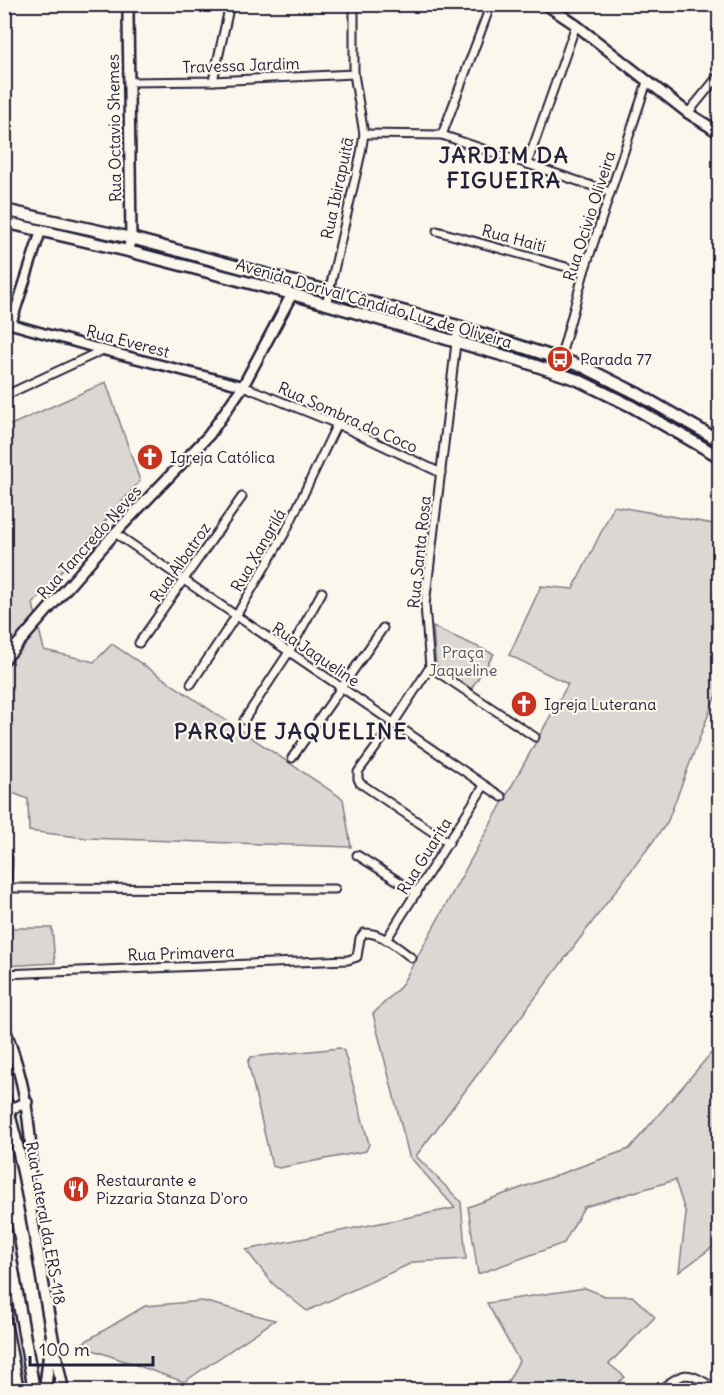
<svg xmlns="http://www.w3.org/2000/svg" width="724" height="1395" font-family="Delius,sans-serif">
<rect width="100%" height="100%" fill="#fbf7ec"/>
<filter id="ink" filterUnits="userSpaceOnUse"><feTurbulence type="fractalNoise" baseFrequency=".0167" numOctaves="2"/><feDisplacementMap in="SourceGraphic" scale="12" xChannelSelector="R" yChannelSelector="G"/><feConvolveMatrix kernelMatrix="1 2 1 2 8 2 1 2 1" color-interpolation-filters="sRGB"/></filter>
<g filter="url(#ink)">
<g fill="#dbd8d3" stroke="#7e7d87" stroke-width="1.5">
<path d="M106,382L140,481L33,604L44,650L94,662L112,644L343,799L351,847L86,838L29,831L28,799L5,790L4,428Z"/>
<path d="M614,506L719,525V687L667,823L416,1156L461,1202L466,1259L414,1262L307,1311L273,1284L246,1250L455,1208L409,1156L373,1014L401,986L568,684L509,655L541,586L573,589Z"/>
<path d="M433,627L494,654L471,689L436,666Z"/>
<path d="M5,928H52L55,963L5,966Z"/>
<path d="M719,1044V1242L679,1272L686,1214L675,1180L584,1207L564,1243L478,1274L468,1207L629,1149Z"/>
<path d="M340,1048L344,1051L369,1144L366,1151L279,1168L272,1166L248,1062L251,1057Z"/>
<path d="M585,1288L605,1296H632L655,1317L609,1364L625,1377L609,1390H383L507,1383L519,1361L487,1303Z"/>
<path d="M202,1301L275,1320L184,1382L79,1345L145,1306Z"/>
</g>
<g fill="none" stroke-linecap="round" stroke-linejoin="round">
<defs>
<g id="minor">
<path d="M213,81L230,4"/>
<path d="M129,82L213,81L354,74"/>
<path d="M688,113L720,74"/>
<path d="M712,130L720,119"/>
<path d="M364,134L442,135L610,192"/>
<path d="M442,135L491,4"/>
<path d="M527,164L576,25"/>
<path d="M437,231L584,272"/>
<path d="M326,305L361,153L364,134L354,74V4"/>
<path d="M560,359L584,272L647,82"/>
<path d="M243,386L337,424L441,473"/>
<path d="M4,396L103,350"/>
<path d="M115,533L502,797"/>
<path d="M139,643L242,497"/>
<path d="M430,667L535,737"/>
<path d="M191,684L236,616L285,533L337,424"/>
<path d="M244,720L289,652L322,592"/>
<path d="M292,758L383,628"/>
<path d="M449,843L360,783L358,779V772L393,724L430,667L425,605L458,326"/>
<path d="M357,855L417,893"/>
<path d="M7,888L335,889"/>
<path d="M4,889L7,888L8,858"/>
<path d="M386,940L484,786"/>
<path d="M4,974L348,960L357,957L360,938L364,933C381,932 398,948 412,958"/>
<path d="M660,1390C689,1367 688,1374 719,1390"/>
</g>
<path id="tertiary" d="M41,231L11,324L103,350L243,386"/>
<g id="secondary">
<path d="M545,4L576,25L688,113L720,133"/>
<path d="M128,251L131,238L128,15L129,4"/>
<path d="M4,660L115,533L209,435L243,386L292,294"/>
<path d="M4,1026C19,1067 26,1094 30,1137C31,1152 34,1170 25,1183"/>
<path d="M9,1110L27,1102"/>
</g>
<g id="primary">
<path d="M4,210L131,238L458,326L584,367L638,394L720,441"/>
<path d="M4,222L128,251L292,294L519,360L578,380L631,406L720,457"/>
<path d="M4,1096C33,1192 41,1293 63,1390"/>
</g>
<g id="trunk">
<path d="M4,1219L34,1390"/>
<path d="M4,1317L18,1390"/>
<path d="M45,1390L51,1339"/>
</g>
</defs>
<use href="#minor" stroke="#22223b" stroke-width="11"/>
<use href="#tertiary" stroke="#22223b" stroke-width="13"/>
<use href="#secondary" stroke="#22223b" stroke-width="14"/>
<use href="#primary" stroke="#22223b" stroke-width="15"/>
<use href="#trunk" stroke="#22223b" stroke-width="15"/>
<use href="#minor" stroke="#fbf7ec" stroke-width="7"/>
<use href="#tertiary" stroke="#fbf7ec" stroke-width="8"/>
<use href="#secondary" stroke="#fbf7ec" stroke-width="9"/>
<use href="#primary" stroke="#fbf7ec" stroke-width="10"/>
<use href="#trunk" stroke="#fbf7ec" stroke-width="10"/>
</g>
</g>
<defs>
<symbol id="bus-disc" viewBox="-11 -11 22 22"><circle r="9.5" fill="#c8321e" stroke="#fbf7ec"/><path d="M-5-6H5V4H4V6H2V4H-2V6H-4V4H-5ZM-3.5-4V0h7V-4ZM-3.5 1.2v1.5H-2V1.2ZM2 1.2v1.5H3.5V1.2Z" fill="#fff"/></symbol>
<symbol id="church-disc" viewBox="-11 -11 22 22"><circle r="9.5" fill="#c8321e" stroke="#fbf7ec"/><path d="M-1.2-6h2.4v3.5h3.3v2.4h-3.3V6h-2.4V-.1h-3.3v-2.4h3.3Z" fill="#fff"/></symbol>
<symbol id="restaurant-disc" viewBox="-11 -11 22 22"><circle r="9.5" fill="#c8321e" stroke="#fbf7ec"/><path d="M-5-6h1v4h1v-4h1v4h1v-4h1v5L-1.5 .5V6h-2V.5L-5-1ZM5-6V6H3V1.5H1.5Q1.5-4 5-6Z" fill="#fff"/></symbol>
</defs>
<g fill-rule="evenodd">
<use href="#bus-disc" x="545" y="344" width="30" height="30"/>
<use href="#church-disc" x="135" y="442" width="30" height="30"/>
<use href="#church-disc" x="509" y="689" width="30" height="30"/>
<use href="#restaurant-disc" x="61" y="1174" width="30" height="30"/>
</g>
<g text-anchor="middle" stroke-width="4.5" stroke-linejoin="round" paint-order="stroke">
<g font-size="16" fill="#22223b" stroke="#fbf7ec">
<text transform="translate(241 65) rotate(-2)" y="6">Travessa Jardim</text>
<text transform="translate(114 128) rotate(-91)" y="6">Rua Octavio Shemes</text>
<text transform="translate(337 188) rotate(-78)" y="6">Rua Ibirapuitã</text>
<text transform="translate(589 216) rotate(-72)" y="6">Rua Ocivio Oliveira</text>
<text transform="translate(514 238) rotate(15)" y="6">Rua Haiti</text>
<text transform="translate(374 303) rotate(16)" y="6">Avenida Dorival Cândido Luz de Oliveira</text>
<text transform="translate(128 341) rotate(15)" y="6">Rua Everest</text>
<text transform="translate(348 417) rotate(24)" y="6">Rua Sombra do Coco</text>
<text transform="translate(89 542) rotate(-48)" y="6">Rua Tancredo Neves</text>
<text transform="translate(258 550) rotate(-60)" y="6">Rua Xangrilá</text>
<text transform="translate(419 552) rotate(-84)" y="6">Rua Santa Rosa</text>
<text transform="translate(180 562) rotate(-55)" y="6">Rua Albatroz</text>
<text transform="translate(316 654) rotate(34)" y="6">Rua Jaqueline</text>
<text transform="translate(424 856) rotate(-58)" y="6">Rua Guarita</text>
<text transform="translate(181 953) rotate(-2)" y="6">Rua Primavera</text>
<text transform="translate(46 1223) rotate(80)" y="6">Rua Lateral da ERS-118</text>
</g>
<g font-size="16" fill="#22223b" stroke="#fbf7ec" text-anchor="start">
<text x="580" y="365">Parada 77</text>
<text x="170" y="463">Igreja Católica</text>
<text x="544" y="710">Igreja Luterana</text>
<text x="96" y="1186">Restaurante e<tspan x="96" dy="18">Pizzaria Stanza D'oro</tspan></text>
</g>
<g font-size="16" fill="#505061" stroke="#fbf7ec">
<text x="463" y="658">Praça<tspan x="463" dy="18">Jaqueline</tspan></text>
</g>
<g font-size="22" font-weight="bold" letter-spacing="1.5" fill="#22223b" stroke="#fbf7ec">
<text x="504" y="163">JARDIM DA<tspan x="504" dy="25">FIGUEIRA</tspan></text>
<text x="291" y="739">PARQUE JAQUELINE</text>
</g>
</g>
<rect width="724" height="1395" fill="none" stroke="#fbf7ec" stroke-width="24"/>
<rect x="12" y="12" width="700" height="1371" fill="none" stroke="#22223b" stroke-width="2" filter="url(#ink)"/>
<path d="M30 1356v9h123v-9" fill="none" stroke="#22223b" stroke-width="3"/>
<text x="39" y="1356" font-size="18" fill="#22223b" stroke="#fbf7ec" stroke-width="4.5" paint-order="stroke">100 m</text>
</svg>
